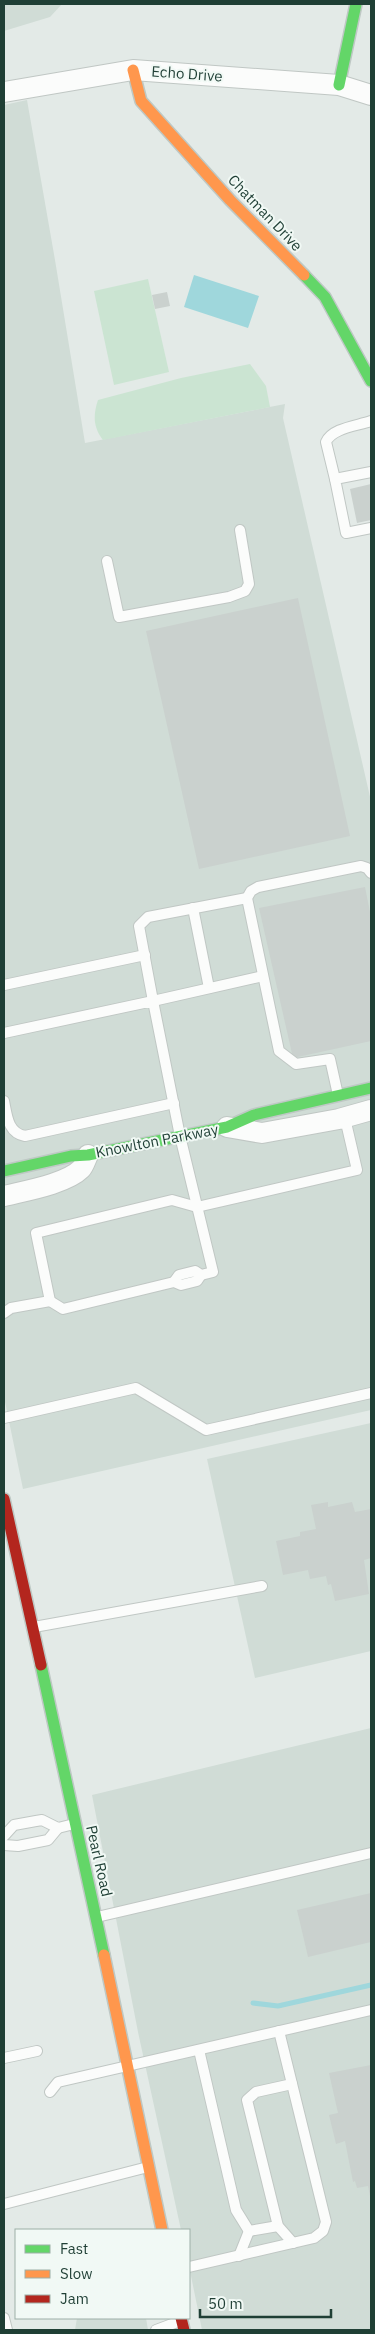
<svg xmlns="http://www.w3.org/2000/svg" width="375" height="2334" font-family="'IBM Plex Sans',sans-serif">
<rect width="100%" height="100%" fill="#e3eae7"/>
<g fill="#d0dcd6">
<path d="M4,4H62L50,17L4,31Z"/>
<path d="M27,100L55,260L85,443L285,404L283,418L371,801V1410L23,1489L4,1397V105Z"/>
<path d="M371,1423V1651L255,1678L207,1459Z"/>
<path d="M371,1728V2330H202L189,2266V2230H181L138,2032L92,1795Z"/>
<path d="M77,2318H146L148,2330H75Z"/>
</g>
<g fill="#cbe4d2">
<path d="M148,279L169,372L114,385L94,291Z"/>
<path d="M250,364L266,386L270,407L103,440C93,427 93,415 98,400L181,378Z"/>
</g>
<path fill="#9fd7dc" d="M194,275L259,296L248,328L184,307Z"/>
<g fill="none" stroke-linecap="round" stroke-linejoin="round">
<path stroke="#9fd7dc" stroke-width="5" d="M253,2003L278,2006L371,1985"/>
</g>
<g fill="#cad1ce">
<path d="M167,292L170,306L155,309L152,295Z"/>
<path d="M371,484V520L357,523L350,489Z"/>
<path d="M298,598L350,836L199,869L146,631Z"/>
<path d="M365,887L371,917V1041L293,1058L259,908Z"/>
<path d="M328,1502V1507L352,1502L355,1512L371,1509V1558L364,1560L369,1594L335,1601L331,1584L328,1585L326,1576L310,1579L308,1570L283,1575L276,1541L300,1536V1532L316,1529L311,1505Z"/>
<path d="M371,1893V1942L308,1957L297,1910Z"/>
<path d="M371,2065V2196H370L368,2186L357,2188L355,2181L353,2182L345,2141L336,2144L329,2115L338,2113L329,2073Z"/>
</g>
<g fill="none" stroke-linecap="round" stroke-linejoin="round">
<defs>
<g id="lane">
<path d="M371,472L335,479L346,533L371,528"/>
<path d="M335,479L326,442C332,428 357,426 371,421"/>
<path d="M107,561L119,617L229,597L245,591L249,584L240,530"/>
<path d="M247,898L148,917L139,926L153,1001L263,976"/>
<path d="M193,908L209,988"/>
<path d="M4,985L145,955"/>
<path d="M4,1033L153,1001L180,1136L213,1272L201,1275L195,1271L179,1275L174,1282"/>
<path d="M338,1095L330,1059L296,1064L279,1051L247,898L251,891L258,887L361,866L367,868L371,873"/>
<path d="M4,1101C7,1116 8,1133 25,1136L174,1103"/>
<path d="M50,1301L63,1309L174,1282L181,1285L197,1281L201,1275"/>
<path d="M4,1313L11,1308L50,1301L36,1233L172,1200L197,1207L357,1170L344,1114"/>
<path d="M4,1418L136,1388L206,1430L371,1393"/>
<path d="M34,1627L262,1586"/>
<path d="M4,1836L14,1825L36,1821L42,1820L58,1828L74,1824"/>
<path d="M4,1845L18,1846L48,1840L58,1828"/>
<path d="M97,1917L371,1853"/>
<path d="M199,2050L236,2210L249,2231L278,2226"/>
<path d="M4,2058L37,2051"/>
<path d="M292,2084L256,2092L247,2100L278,2226L293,2243"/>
<path d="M50,2092L58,2082L371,2010"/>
<path d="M4,2204L148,2167"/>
<path d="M239,2256L249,2231"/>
<path d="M189,2267L314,2238L323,2231L326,2222L279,2031"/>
<path d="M4,2318L7,2330"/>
<path d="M156,2330L180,2321"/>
</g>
<g id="street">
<path d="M4,92L133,70L339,85L371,95"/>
<path d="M227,1127L262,1133L339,1119L371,1110"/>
<path d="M4,1196C24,1191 66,1184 81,1169C84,1166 86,1159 88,1155"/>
</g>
<g id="fast">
<path d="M339,85L356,4"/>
<path d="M304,275L325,297L371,381"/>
<path d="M4,1171L71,1156L88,1155L227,1127L254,1115L371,1088"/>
<path d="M41,1665L104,1955"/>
</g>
<g id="slow">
<path d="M133,70L141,101L230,200L304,275"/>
<path d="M104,1955L162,2230"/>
</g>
<g id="jam">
<path d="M4,1499L41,1665"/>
<path d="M181,2318L184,2330"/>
</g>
</defs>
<use href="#lane" stroke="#c0c7c4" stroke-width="12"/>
<use href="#street" stroke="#c0c7c4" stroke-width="22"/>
<use href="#fast" stroke="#bec8c4" stroke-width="14"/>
<use href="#slow" stroke="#bec8c4" stroke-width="14"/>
<use href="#jam" stroke="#bec8c4" stroke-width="14"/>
<use href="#lane" stroke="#fbfcfb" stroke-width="10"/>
<use href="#street" stroke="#fbfcfb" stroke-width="20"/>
<use href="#fast" stroke="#63d668" stroke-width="11"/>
<use href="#slow" stroke="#ff974d" stroke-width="11"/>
<use href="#jam" stroke="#b3261e" stroke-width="11"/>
</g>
<g text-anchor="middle" stroke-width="4" stroke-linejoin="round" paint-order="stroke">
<g font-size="15" fill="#1f3f35" stroke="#f1f9f5">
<text transform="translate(187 74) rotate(4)" y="5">Echo Drive</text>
<text transform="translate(265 213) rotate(46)" y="5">Chatman Drive</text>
<text transform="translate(157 1141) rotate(-11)" y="5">Knowlton Parkway</text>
<text transform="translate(99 1861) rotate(77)" y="5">Pearl Road</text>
</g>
</g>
<rect width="375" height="2334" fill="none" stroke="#1f3f35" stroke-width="10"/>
<rect x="15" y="2229" width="175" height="90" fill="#f1f9f5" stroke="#9dafa8"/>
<rect x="25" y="2245" width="25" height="8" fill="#63d668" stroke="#9dafa8"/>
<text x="60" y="2254" font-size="15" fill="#1f3f35">Fast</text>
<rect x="25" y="2270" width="25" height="8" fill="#ff974d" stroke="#9dafa8"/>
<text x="60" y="2279" font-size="15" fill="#1f3f35">Slow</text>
<rect x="25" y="2295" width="25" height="8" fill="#b3261e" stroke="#9dafa8"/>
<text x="60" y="2304" font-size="15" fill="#1f3f35">Jam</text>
<path d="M200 2309v8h131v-8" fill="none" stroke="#1f3f35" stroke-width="2.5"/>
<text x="208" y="2309" font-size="15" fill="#1f3f35" stroke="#f1f9f5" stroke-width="4" paint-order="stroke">50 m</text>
</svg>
